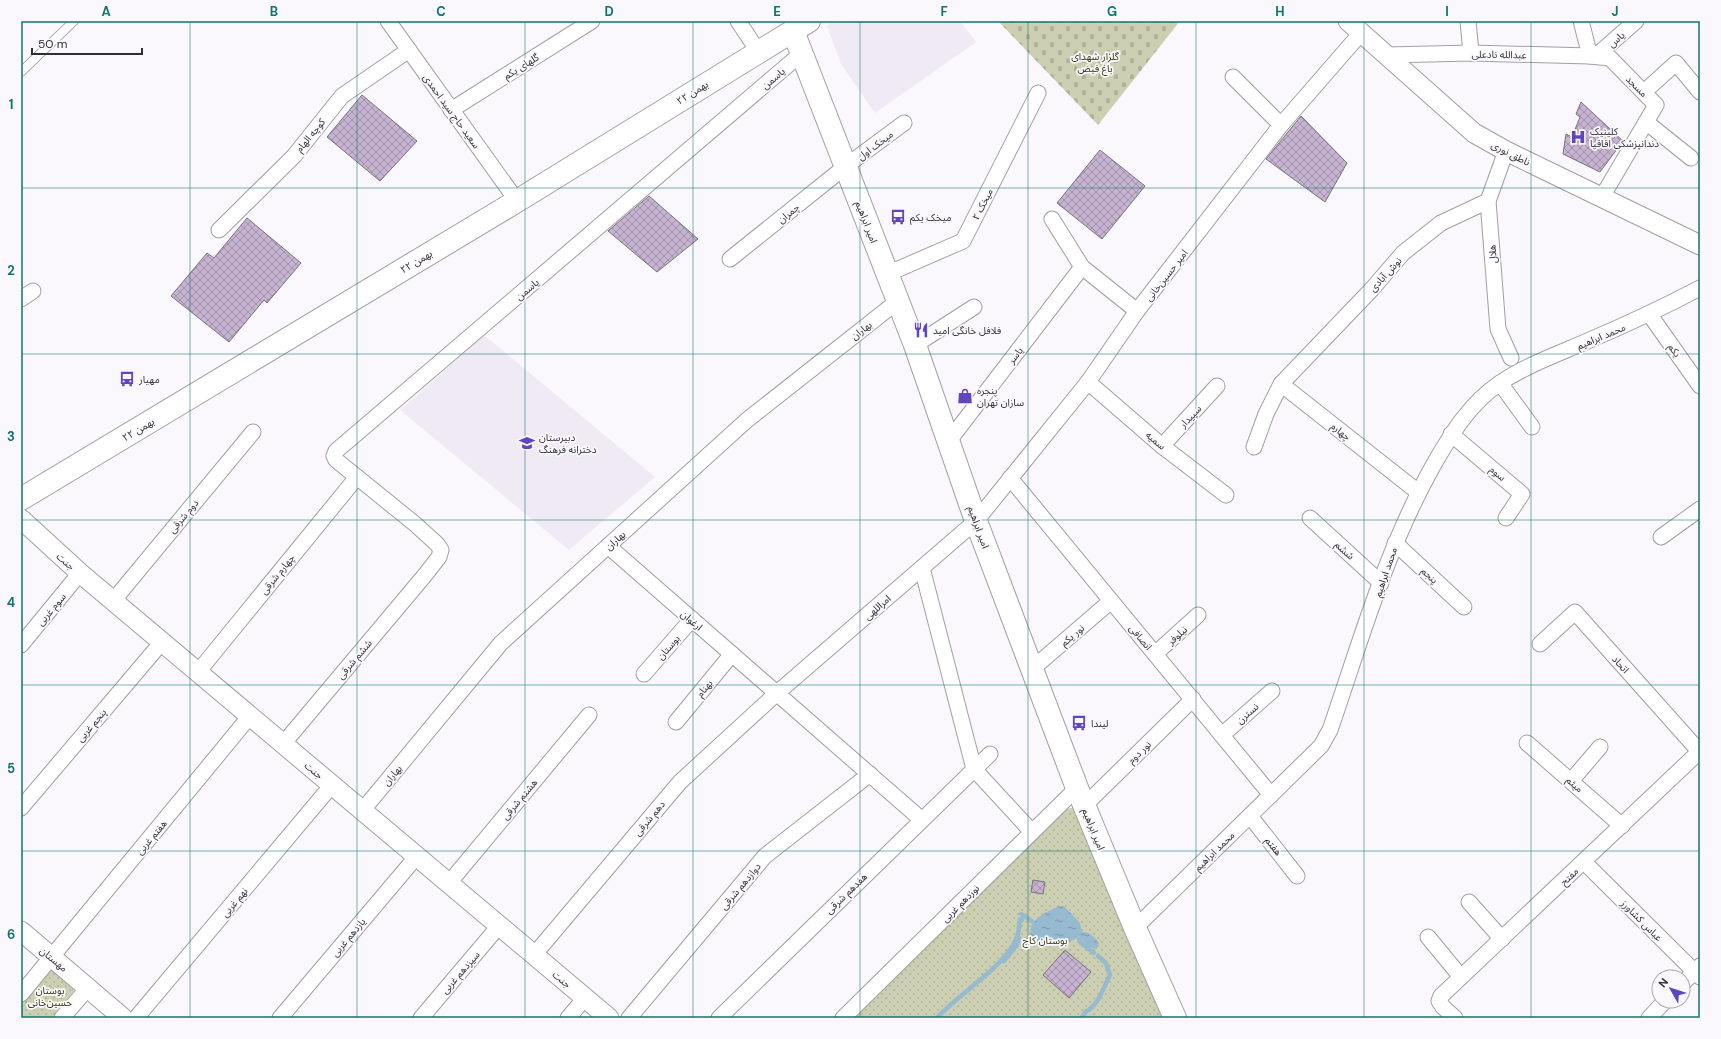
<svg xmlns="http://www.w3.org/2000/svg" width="1721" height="1039" font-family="'DM Sans','Noto Sans Arabic',sans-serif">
<defs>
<pattern id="cemetery-stones" width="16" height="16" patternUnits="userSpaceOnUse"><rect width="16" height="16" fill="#cccfb2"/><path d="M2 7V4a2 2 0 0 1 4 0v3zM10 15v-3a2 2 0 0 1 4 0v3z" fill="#b0b29a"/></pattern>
<pattern id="park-dots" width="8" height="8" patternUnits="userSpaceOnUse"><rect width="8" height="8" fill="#cccfb2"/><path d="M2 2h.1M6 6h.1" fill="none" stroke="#b0b29a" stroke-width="1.8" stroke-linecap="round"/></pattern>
<pattern id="water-ripples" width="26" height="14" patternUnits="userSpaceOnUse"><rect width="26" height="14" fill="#96bacf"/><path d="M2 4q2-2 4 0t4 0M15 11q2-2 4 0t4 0" fill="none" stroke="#7b98a9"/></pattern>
<pattern id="building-cross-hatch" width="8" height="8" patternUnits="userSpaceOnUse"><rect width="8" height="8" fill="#c6b2d1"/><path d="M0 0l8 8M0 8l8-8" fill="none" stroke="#a191aa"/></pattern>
</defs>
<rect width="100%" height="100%" fill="#faf8fc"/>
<g fill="#f0eaf4">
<path d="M835,21H960L976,42L875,113L841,64L827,26Z"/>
<path d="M484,335L655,477L569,550L400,410Z"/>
</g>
<path fill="url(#cemetery-stones)" d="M998,21H1180L1098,125Z"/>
<g fill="url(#park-dots)">
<path d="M1076,807L1162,1018H854L1067,809Z"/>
<path d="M53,965L78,986L52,1018H21V1004Z"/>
</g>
<path fill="url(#water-ripples)" d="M1060,906H1064L1080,923L1082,932C1089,931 1096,938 1099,944L1097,945V949C1089,948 1083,942 1079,936C1070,945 1050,944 1037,944C1018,926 1044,912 1060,906Z"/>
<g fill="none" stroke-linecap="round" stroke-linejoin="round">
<g stroke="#96bacf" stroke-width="4.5">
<path d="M1021,914L1033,922"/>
<path d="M1079,939L1081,943L1094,953"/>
<path d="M1004,961L1017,945L1019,938"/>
<path d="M937,1018C957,995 1008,964 1017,937C1019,932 1019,925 1020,919L1022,920"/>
<path d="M1082,1018L1085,1012C1098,1007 1104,986 1110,975L1106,963L1098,956"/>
</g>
</g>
<g fill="url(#building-cross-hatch)" stroke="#767478">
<path d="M362,95L417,141L380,181L327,137Z"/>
<path d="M1581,102L1623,141L1600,172L1563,154L1566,134L1572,137L1580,117L1576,114Z"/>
<path d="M1301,116L1347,163L1325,202L1266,159Z"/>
<path d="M1100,150L1145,186L1102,239L1057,203Z"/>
<path d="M649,196L698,239L657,272L608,231Z"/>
<path d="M247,218L301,263L267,303L264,300L229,342L171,296L207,253L214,258Z"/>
<path d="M1033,880L1045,882L1043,894L1031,892Z"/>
<path d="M1065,950L1091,972L1069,998L1043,975Z"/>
</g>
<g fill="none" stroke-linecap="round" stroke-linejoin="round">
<defs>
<path id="service" d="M21,72L74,21"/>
<g id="minor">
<path d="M388,21L517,201"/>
<path d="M738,21L758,51"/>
<path d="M1468,21L1471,53"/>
<path d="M1581,21L1590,56"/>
<path d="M1387,55L1471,53L1590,56L1610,58L1656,105L1602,197"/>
<path d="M1596,56L1636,21"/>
<path d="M1233,77L1281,125"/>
<path d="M1644,92L1676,63L1700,92"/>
<path d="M451,110L592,21"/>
<path d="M1646,122L1691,158"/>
<path d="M1506,151L1488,201L1498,329L1511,358"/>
<path d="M1052,219L1082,267L1137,311"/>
<path d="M219,230L294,156L342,96L409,50"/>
<path d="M730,259L846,166L904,123"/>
<path d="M887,274L963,241L1038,93"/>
<path d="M21,299L33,291"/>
<path d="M1650,315L1700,386"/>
<path d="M915,345L974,307"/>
<path d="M1088,382L1162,446L1226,495"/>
<path d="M1500,383L1532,427"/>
<path d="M1451,434L1522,494L1506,518"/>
<path d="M948,442L1082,267"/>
<path d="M1162,446L1217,386"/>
<path d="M1254,447L1266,414L1281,384"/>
<path d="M1010,478L1271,795"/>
<path d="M1418,492L1281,384L1372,289L1403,253L1441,223L1488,201"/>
<path d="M1310,518L1381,583"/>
<path d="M1661,537L1700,509"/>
<path d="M1395,543L1464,607"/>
<path d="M608,546L922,820"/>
<path d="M922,568L974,769L1032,832"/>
<path d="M113,601L253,432"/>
<path d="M1540,644L1575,612L1699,751"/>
<path d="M21,645L80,573"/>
<path d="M1155,654L1198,615"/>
<path d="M1032,669L1111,601"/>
<path d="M198,672L357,477"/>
<path d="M644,674L692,619"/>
<path d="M676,722L732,654"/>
<path d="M1222,735L1272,691"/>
<path d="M1527,743L1622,826"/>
<path d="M283,744L425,575L439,557L441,550L437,544L415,524L336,460L334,456L336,451L802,53"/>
<path d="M1571,781L1600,747"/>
<path d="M1085,805L1193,699"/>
<path d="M21,808L162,642"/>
<path d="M362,811L501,643L747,420L898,301"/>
<path d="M1250,816L1297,876"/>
<path d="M1584,862L1700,977"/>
<path d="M449,883L589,715"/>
<path d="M1469,902L1502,939"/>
<path d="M1135,928L1321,746L1330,730C1361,640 1387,547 1434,464C1452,433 1470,403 1500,383C1525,366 1555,355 1583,343C1623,326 1662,308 1700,288"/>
<path d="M1428,937L1461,977"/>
<path d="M534,955L680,782L777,693L976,521L1088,382L1137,311L1281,125L1361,33"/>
<path d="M1683,983L1700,966"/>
<path d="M21,994L250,716"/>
<path d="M62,1018L88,988"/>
<path d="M136,1018L332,785"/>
<path d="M280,1018L417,856"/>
<path d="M421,1018L499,926"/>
<path d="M568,1018L585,998"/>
<path d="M629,1018L765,856L870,774"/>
<path d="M719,1018L990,754"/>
<path d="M843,1018L1077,788"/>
<path d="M1455,1018L1443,1007L1439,1001L1441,996L1700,751"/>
<path d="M1649,1018L1665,1001"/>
</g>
<g id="tertiary">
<path d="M1348,21L1474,133L1506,151L1700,245"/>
<path d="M21,519L80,573L609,1018"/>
<path d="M21,931L123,1018"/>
</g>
<g id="secondary">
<path d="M793,31L915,345L976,521L1077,788L1135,928L1175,1018"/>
<path d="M21,499L517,201L809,21"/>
</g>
</defs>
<use href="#service" stroke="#a19fa2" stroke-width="10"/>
<use href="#minor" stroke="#a19fa2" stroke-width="17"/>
<use href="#tertiary" stroke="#a19fa2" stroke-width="21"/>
<use href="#secondary" stroke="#a19fa2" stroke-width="24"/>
<use href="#service" stroke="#fff" stroke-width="8"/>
<use href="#minor" stroke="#fff" stroke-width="15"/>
<use href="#tertiary" stroke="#fff" stroke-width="19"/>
<use href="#secondary" stroke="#fff" stroke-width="22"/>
</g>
<path fill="none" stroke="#0f766e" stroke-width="1" stroke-opacity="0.55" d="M190,21V1018M357,21V1018M525,21V1018M693,21V1018M860,21V1018M1028,21V1018M1196,21V1018M1364,21V1018M1531,21V1018M21,188H1700M21,354H1700M21,520H1700M21,685H1700M21,851H1700"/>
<defs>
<symbol id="hospital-bare" viewBox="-9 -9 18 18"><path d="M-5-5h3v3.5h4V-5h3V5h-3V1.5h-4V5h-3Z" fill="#6145be" stroke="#faf8fc" stroke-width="2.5" paint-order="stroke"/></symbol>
<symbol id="bus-bare" viewBox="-9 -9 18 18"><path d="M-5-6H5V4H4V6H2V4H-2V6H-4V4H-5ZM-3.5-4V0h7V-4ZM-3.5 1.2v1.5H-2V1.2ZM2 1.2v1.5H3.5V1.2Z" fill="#6145be" stroke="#faf8fc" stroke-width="2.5" paint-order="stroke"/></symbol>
<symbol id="restaurant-bare" viewBox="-9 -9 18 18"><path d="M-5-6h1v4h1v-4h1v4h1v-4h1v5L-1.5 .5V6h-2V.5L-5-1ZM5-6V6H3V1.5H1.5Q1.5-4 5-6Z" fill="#6145be" stroke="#faf8fc" stroke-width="2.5" paint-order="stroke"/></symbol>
<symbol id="shop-bare" viewBox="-9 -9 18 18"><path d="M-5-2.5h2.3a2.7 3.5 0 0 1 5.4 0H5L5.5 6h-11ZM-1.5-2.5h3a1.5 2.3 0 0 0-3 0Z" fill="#6145be" stroke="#faf8fc" stroke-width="2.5" paint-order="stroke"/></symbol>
<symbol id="school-bare" viewBox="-9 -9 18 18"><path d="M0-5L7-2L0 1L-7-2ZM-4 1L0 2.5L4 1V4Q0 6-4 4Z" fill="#6145be" stroke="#faf8fc" stroke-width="2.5" paint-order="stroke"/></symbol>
</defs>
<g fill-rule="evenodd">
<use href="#hospital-bare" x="1567" y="126" width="22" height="22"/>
<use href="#bus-bare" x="887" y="206" width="22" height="22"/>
<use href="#restaurant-bare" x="910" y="319" width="22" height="22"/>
<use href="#bus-bare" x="116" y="368" width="22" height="22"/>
<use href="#shop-bare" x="954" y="385" width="22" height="22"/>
<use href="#school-bare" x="516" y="432" width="22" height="22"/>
<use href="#bus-bare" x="1068" y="712" width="22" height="22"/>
</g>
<g text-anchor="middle" stroke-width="3.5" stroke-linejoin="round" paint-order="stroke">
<g font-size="10" fill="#303031" stroke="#faf8fc">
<text transform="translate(1616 39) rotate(-41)" y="4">یاس</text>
<text transform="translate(1499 54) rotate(1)" y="4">عبدالله نادعلی</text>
<text transform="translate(521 66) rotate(-32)" y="4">گلهای یکم</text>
<text transform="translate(773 78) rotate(-40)" y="4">یاسمن</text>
<text transform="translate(1637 86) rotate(45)" y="4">مسجد</text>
<text transform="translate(692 92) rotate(-32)" y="4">۲۲ بهمن</text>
<text transform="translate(452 111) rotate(54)" y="4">سعید حاج سید احمدی</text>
<text transform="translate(310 135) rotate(-51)" y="4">کوچه الهام</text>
<text transform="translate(875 145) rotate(-37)" y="4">میخک اول</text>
<text transform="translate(1511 153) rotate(27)" y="4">ناطق نوری</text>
<text transform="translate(982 204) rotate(-63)" y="4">میخک ۲</text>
<text transform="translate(788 213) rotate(-39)" y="4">چمران</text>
<text transform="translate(867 222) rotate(69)" y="4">امیر ابراهیم</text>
<text transform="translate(1492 254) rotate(-94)" y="4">هلال</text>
<text transform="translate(416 261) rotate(-31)" y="4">۲۲ بهمن</text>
<text transform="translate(1385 274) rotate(-48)" y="4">نوش آبادی</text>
<text transform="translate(1166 275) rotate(-52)" y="4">امیر حسین‌خانی</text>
<text transform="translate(527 289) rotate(-40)" y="4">یاسمن</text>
<text transform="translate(861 330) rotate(-38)" y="4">بهاران</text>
<text transform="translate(1601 336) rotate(-23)" y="4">محمد ابراهیم</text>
<text transform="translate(1675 350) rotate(55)" y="4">یکم</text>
<text transform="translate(1015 355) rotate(-53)" y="4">یاسر</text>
<text transform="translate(1190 416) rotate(-47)" y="4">سپیدار</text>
<text transform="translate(138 429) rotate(-31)" y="4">۲۲ بهمن</text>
<text transform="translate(1341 431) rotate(38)" y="4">چهارم</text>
<text transform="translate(1156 440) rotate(40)" y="4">سمیه</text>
<text transform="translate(1498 473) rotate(40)" y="4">سوم</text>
<text transform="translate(183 516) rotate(-50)" y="4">دوم شرقی</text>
<text transform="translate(979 527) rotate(70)" y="4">امیر ابراهیم</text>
<text transform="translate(615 540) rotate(-42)" y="4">بهاران</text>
<text transform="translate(1345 550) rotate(42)" y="4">ششم</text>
<text transform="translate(66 561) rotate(42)" y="4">جنت</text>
<text transform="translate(1385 572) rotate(-71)" y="4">محمد ابراهیم</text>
<text transform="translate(277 574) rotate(-51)" y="4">چهارم شرقی</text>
<text transform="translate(1430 575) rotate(43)" y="4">پنجم</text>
<text transform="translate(877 607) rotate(-41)" y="4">امراللهی</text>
<text transform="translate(51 609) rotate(-50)" y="4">سوم غربی</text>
<text transform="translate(692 620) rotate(41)" y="4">ارغوان</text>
<text transform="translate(1072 635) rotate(-41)" y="4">نور یکم</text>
<text transform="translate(1177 635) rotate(-42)" y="4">نیلوفر</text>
<text transform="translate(1141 637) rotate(50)" y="4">انصافی</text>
<text transform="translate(668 647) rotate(-49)" y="4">بوستان</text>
<text transform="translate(354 659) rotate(-50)" y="4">ششم شرقی</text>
<text transform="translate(1621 664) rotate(48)" y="4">اتحاد</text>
<text transform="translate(704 688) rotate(-51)" y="4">بهنام</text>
<text transform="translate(1247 713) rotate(-41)" y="4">نسترن</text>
<text transform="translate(91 725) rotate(-50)" y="4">پنجم غربی</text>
<text transform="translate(1139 752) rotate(-44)" y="4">نور دوم</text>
<text transform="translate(314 770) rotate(40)" y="4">جنت</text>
<text transform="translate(392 775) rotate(-50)" y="4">بهاران</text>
<text transform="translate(1575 784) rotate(41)" y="4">میثم</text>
<text transform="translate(519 799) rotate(-50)" y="4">هشتم شرقی</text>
<text transform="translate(649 818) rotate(-50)" y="4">دهم شرقی</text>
<text transform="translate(1094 829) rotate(68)" y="4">امیر ابراهیم</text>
<text transform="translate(151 837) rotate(-50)" y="4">هفتم غربی</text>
<text transform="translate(1274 846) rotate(53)" y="4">هفتم</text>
<text transform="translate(1214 851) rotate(-44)" y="4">محمد ابراهیم</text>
<text transform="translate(1569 876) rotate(-43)" y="4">مفتح</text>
<text transform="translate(740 886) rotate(-50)" y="4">دوازدهم شرقی</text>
<text transform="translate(846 893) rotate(-44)" y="4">هفدهم شرقی</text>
<text transform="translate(234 902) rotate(-50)" y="4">نهم غربی</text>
<text transform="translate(960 903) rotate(-45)" y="4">نوزدهم غربی</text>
<text transform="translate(1642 920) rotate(45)" y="4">عباس کشاورز</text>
<text transform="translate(348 937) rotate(-50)" y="4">یازدهم غربی</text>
<text transform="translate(54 959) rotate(40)" y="4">مهستان</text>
<text transform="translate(460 972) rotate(-49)" y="4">سیزدهم غربی</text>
<text transform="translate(562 979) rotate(40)" y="4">جنت</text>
</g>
<g font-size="10" fill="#323509" stroke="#faf8fc">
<text x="1095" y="60">گلزار شهدای<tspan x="1095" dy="12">باغ فیض</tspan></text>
<text x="1045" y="944">بوستان کاج</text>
<text x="50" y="994">بوستان<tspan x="50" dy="12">حسین‌خانی</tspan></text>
</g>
<g font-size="10" fill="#303031" stroke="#faf8fc" text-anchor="start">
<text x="1590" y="135">کلینیک<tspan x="1590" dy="12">دندانپزشکی اقاقیا</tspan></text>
<text x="910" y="221">میخک یکم</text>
<text x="933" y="334">فلافل خانگی امید</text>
<text x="139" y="383">مهیار</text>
<text x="977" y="394">پنجره<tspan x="977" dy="12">سازان تهران</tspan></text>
<text x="539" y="441">دبیرستان<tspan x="539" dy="12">دخترانه فرهنگ</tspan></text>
<text x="1091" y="727">لیندا</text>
</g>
</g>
<rect width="1721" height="1039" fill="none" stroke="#faf8fc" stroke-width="44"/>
<g transform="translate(1671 989) rotate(309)"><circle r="19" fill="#faf8fc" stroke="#a9a8ab"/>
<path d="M0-3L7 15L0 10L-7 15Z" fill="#6145be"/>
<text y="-6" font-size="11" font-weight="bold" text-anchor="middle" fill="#303031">N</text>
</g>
<path d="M32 48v6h110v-6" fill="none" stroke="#303031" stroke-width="2"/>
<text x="38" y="48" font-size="12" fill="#303031" stroke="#faf8fc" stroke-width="3" paint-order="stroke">50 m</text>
<rect x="22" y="22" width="1677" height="995" fill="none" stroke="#0f766e" stroke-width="1.5"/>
<g font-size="13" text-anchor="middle" font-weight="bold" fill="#0f766e">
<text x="106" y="16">A</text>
<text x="274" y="16">B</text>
<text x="441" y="16">C</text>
<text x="609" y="16">D</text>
<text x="777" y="16">E</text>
<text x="944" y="16">F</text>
<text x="1112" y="16">G</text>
<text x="1280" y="16">H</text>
<text x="1447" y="16">I</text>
<text x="1615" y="16">J</text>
<text x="11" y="109">1</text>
<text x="11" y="275">2</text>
<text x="11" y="441">3</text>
<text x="11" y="607">4</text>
<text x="11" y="773">5</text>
<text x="11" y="939">6</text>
</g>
</svg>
